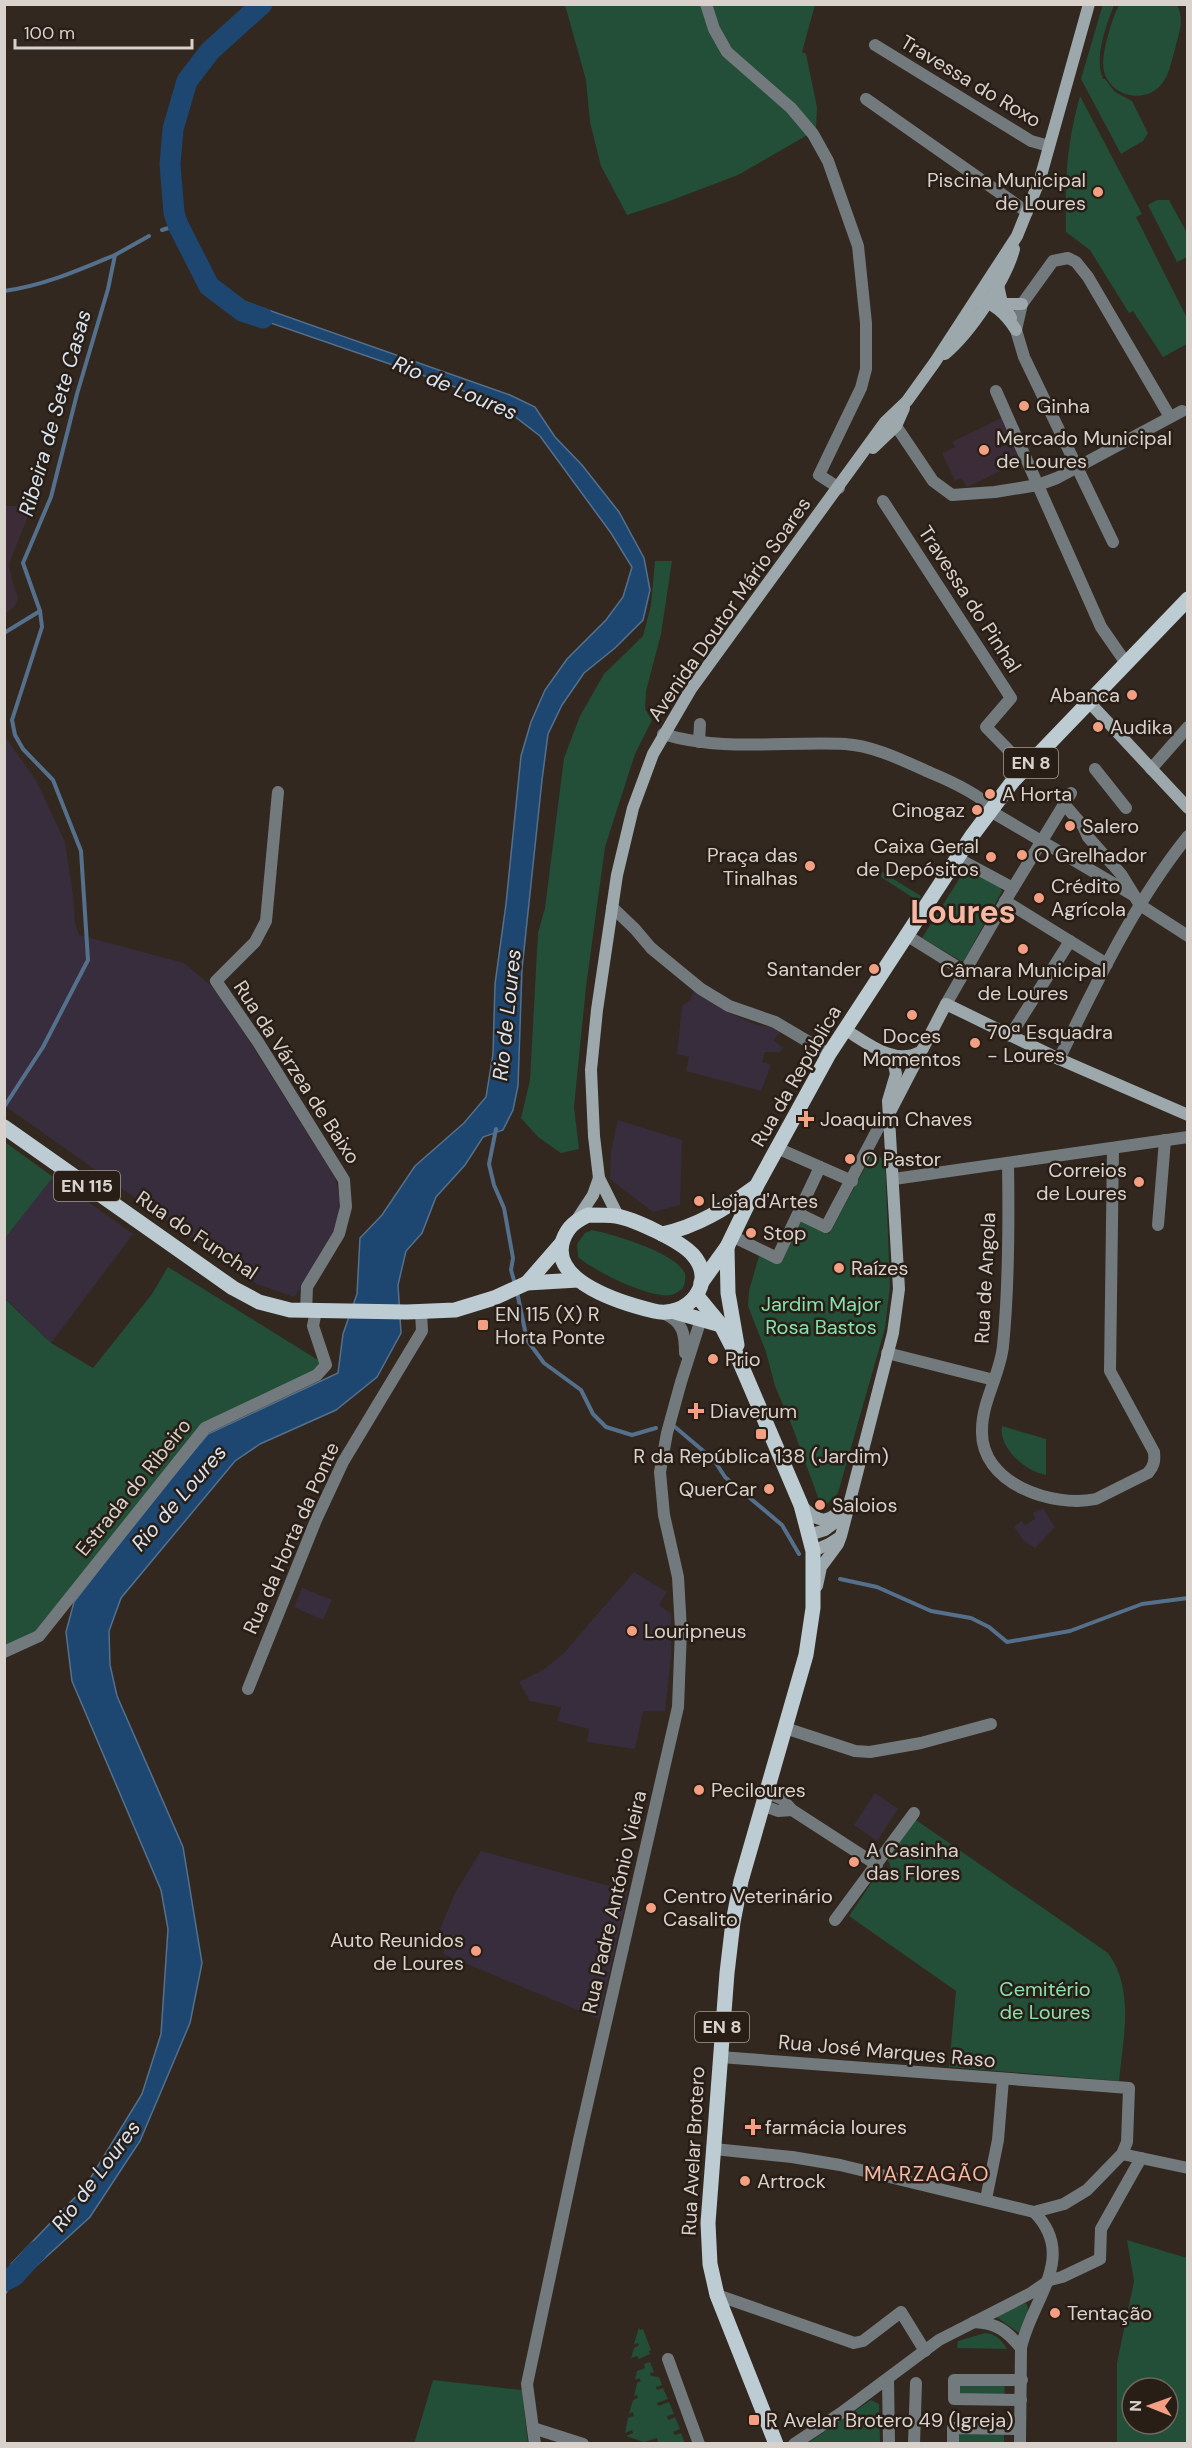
<svg xmlns="http://www.w3.org/2000/svg" width="1192" height="2448" font-family="'DM Sans',sans-serif">
<rect width="100%" height="100%" fill="#32281f"/>
<g fill="#3c2c37">
<path d="M1003,417L1023,460L967,487L961,478L955,481L942,453L955,447L952,442Z"/>
<path d="M5,506H32L9,564L12,580L18,598L15,606L5,614Z"/>
</g>
<g fill="#372d3c">
<path d="M4,735L36,780L65,842L73,895L75,923L79,935L184,963L208,983L221,996L335,1177L340,1200L338,1222L324,1258L294,1297L257,1284L5,1106Z"/>
<path d="M694,990L729,1013L757,1025L783,1029L774,1040L783,1048L780,1052H765L762,1062L769,1064L770,1068L761,1091L686,1071L689,1057L677,1054L682,1006L690,1000Z"/>
<path d="M618,1120L682,1140L680,1205L653,1212L610,1179L611,1151Z"/>
<path d="M53,1177L133,1234L51,1343L5,1298L4,1238Z"/>
<path d="M1043,1508L1055,1527L1035,1548L1024,1541L1014,1527L1021,1521L1025,1525L1035,1519L1033,1513Z"/>
<path d="M634,1572L667,1592L659,1605L671,1614V1656L665,1711H643L635,1749L587,1742L589,1729L557,1721L561,1707L530,1701L519,1682L543,1670L563,1654Z"/>
<path d="M302,1588L332,1600L323,1620L294,1607Z"/>
<path d="M875,1793L898,1809L877,1841L854,1825Z"/>
<path d="M481,1851L628,1891L599,2019L443,1954L445,1948L434,1944L455,1893Z"/>
</g>
<g fill="#234e37" fill-rule="evenodd">
<path d="M1103,4L1114,5C1106,27 1094,56 1103,79H1105L1115,92L1132,101L1148,133L1143,141L1121,154L1081,79Z"/>
<path d="M565,5H815L802,52L806,54L817,107L816,130L738,175L667,202L627,215L601,166L590,122L586,80Z"/>
<path d="M1119,5H1177C1185,20 1179,33 1175,49C1171,62 1169,78 1159,87C1141,104 1110,95 1104,71C1100,57 1112,18 1119,5Z"/>
<path d="M1080,96L1142,214L1136,217L1187,318V344L1163,357L1133,311L1129,313L1090,250L1066,232C1065,181 1066,147 1080,96Z"/>
<path d="M1157,200H1169L1187,233V257L1177,262L1148,205Z"/>
<path d="M655,561H672L661,634L646,691L645,709L652,720L635,754L605,847L586,987L574,1107L579,1149L561,1153L538,1137L521,1118L530,1080L538,933L545,908L564,758L580,716L604,674L643,636L651,605Z"/>
<path d="M966,868L1000,887L1002,891L964,961H961L922,938Z"/>
<path d="M882,872L921,896L918,901L881,877Z"/>
<path d="M5,1142L53,1177L5,1238Z"/>
<path d="M873,1153L885,1160L890,1286L885,1328L838,1493L825,1506L819,1500L792,1426L775,1386L766,1352L748,1306L749,1291L759,1256L781,1263L801,1221L829,1234Z"/>
<path d="M592,1230C612,1234 678,1253 685,1274C686,1279 685,1283 683,1288C679,1291 676,1294 671,1295C650,1299 594,1271 578,1257L577,1244L585,1233Z"/>
<path d="M168,1267L326,1365L205,1428L39,1636L4,1652V1298L51,1343L93,1368L152,1294Z"/>
<path d="M1002,1426L1046,1439V1475C1026,1472 998,1448 1002,1426Z"/>
<path d="M916,1820L1108,1953C1135,1990 1123,2038 1119,2081L949,2067L956,1991L849,1916L876,1876L885,1878L891,1868L886,1855Z"/>
<path d="M1127,2240L1187,2258V2443H1117V2363L1134,2281ZM1132,2388H1168V2424H1132Z"/>
<path d="M1026,2303C1032,2313 1023,2324 1019,2333L995,2316Z"/>
<path d="M639,2327L640,2330L643,2329L651,2350L649,2351L650,2354L639,2359L637,2356L631,2358L634,2348L639,2345L638,2343L634,2344Z"/>
<path d="M985,2333C997,2334 1001,2340 1007,2349L957,2348L958,2341Z"/>
<path d="M650,2362L654,2372L650,2373L651,2376L659,2377L662,2385L656,2387L657,2390L663,2388L668,2399L657,2403L658,2406L669,2402L674,2414L667,2416L668,2420L675,2417L680,2429L673,2432L675,2435L681,2433L685,2443H653L658,2442L657,2438L644,2442L626,2436L633,2433L632,2430L625,2433L628,2418L634,2416L633,2412L629,2414L633,2400L638,2398L637,2395L634,2396L637,2383L641,2381L639,2378L635,2380L637,2371L645,2368L644,2364Z"/>
<path d="M433,2380L522,2390L528,2443L414,2444Z"/>
<path d="M956,2381H1005L1004,2399L955,2398Z"/>
<path d="M871,2400L879,2404L880,2443H808Z"/>
<path d="M955,2430H1004V2443L954,2444Z"/>
</g>
<path fill="#1d4770" stroke="#55708c" stroke-width="1.5" d="M240,300L510,395L535,407L555,437L582,465L619,512L644,558L650,590L643,620L615,648L584,673L562,705L548,734L542,780L522,969L518,1086L513,1110L503,1130L483,1137L465,1165L436,1197L422,1233L406,1251L398,1285L401,1333L377,1377L336,1410L260,1444L235,1461L121,1598L109,1631L110,1665L117,1696L183,1847L202,1963L190,2023L140,2141L90,2217L23,2278L11,2264L85,2187L142,2094L161,2034L168,1929L161,1890L72,1681L66,1632L74,1602L156,1496L208,1434L338,1373L343,1334L357,1294L360,1238L382,1215L415,1166L464,1123L486,1097L493,1054L495,984L506,904L521,756L531,722L545,690L567,659L606,620L623,597L632,567L611,533L540,436L505,409L448,384L236,311Z"/>
<g fill="none" stroke-linecap="round" stroke-linejoin="round">
<g stroke="#55708c" stroke-width="4">
<path d="M162,230L178,225"/>
<path d="M4,291C43,286 79,270 115,255"/>
<path d="M4,633L40,611"/>
<path d="M4,1107L43,1047L88,960L81,851L53,780L23,749L15,735L12,720L42,627L40,611L23,563L51,497L77,394L108,289L115,255L149,236"/>
<path d="M496,1129L489,1164L494,1185L504,1208L513,1258L511,1270L515,1284"/>
<path d="M517,1292L527,1340L544,1363L581,1390L593,1414L606,1427L632,1435L656,1428"/>
<path d="M675,1427L714,1460L725,1477L782,1525L799,1554"/>
<path d="M840,1579L877,1587L931,1611L971,1618L989,1627L1007,1642L1070,1631L1142,1604L1188,1598"/>
<path d="M4,2294L14,2276"/>
</g>
<g stroke="#1d4770" stroke-width="21">
<path d="M262,4L210,51L187,81L173,129L170,164L174,213L178,225L209,286L242,311L263,318"/>
<path d="M4,2281L14,2276L37,2251"/>
</g>
<g stroke="#737a7d" stroke-width="12">
<path d="M706,4L714,29L727,52L791,108L813,134L828,161L858,246L866,323V369L861,388L819,475L839,488"/>
<path d="M875,45L1031,141L1049,146"/>
<path d="M866,99L1027,212"/>
<path d="M996,391L1101,627L1126,663"/>
<path d="M896,426L933,481L952,495L995,492L1038,485L1057,478L1182,411"/>
<path d="M883,501L1011,698L986,727L1027,769"/>
<path d="M1113,542L1024,357L1016,330L1022,304L1053,261L1068,258L1076,262L1088,277L1170,417"/>
<path d="M663,734C722,752 784,741 845,744C875,746 904,761 931,773C953,782 976,793 994,809"/>
<path d="M699,742L700,724"/>
<path d="M1095,769L1126,808"/>
<path d="M1151,769L1188,727"/>
<path d="M278,792L266,921L255,942L216,981L258,1042L344,1180L346,1207L339,1234L307,1287L306,1311"/>
<path d="M1064,804L1083,826L1088,837L1121,874L1140,905L1188,936"/>
<path d="M992,812L1133,895"/>
<path d="M1013,888L1071,793"/>
<path d="M1005,901L1107,964"/>
<path d="M612,907L635,929L651,948L701,989L729,1006L775,1022L829,1054"/>
<path d="M906,935L964,971"/>
<path d="M946,1004L1013,888L957,858"/>
<path d="M1010,1036L1070,941"/>
<path d="M1059,1059C1097,982 1134,903 1188,836"/>
<path d="M777,1148L852,1181"/>
<path d="M1008,1163C1009,1224 1009,1286 1003,1346C1000,1375 982,1401 982,1430C980,1484 1053,1508 1096,1499L1148,1473C1154,1466 1155,1461 1154,1452L1110,1371L1113,1148"/>
<path d="M894,1179L1188,1137"/>
<path d="M799,1214L826,1227L882,1121L890,1112"/>
<path d="M1158,1225L1165,1140"/>
<path d="M732,1236L777,1258L820,1167"/>
<path d="M665,1314C683,1322 685,1334 685,1353"/>
<path d="M887,1353L994,1380"/>
<path d="M4,1652L39,1636L205,1428L317,1375L326,1365L313,1326L316,1311"/>
<path d="M248,1689L316,1520L343,1462L422,1331L421,1312"/>
<path d="M785,1728L855,1751L870,1752L921,1743L991,1724"/>
<path d="M766,1792L782,1799L792,1810L877,1865"/>
<path d="M762,1805L778,1811L792,1810"/>
<path d="M835,1920L914,1813"/>
<path d="M720,2057L1129,2088L1127,2142L1122,2154L1087,2190L1064,2204L1034,2212"/>
<path d="M714,2149L792,2157L840,2165L1034,2212C1079,2257 1030,2302 1021,2348L1020,2444"/>
<path d="M1122,2154L1188,2168"/>
<path d="M986,2199L998,2140L1003,2079"/>
<path d="M717,2295L854,2343L863,2341L901,2312L925,2351"/>
<path d="M974,2322C997,2323 1007,2331 1021,2348"/>
<path d="M668,2359L699,2444"/>
<path d="M888,2379L889,2444"/>
<path d="M1021,2400L954,2399V2380H1022"/>
<path d="M533,2428L583,2444"/>
<path d="M535,2444L527,2384L579,2140L678,1707L681,1630L678,1577L664,1515L660,1472L667,1433L681,1382L701,1319"/>
<path d="M794,2444L841,2413L939,2340L1031,2293L1050,2280L1062,2277L1100,2259L1101,2229L1141,2158"/>
<path d="M914,2444L916,2383"/>
<path d="M953,2444V2428L1020,2429"/>
</g>
<g stroke="#9da8ad" stroke-width="12">
<path d="M998,285L1001,299L1011,318"/>
<path d="M978,301C995,302 1007,316 1016,330"/>
<path d="M1004,304H1022"/>
<path d="M945,354C970,333 1006,280 1014,249"/>
<path d="M873,448L896,426L904,408"/>
<path d="M1089,702L1188,808"/>
<path d="M846,1030C867,1043 895,1066 920,1052"/>
<path d="M890,1112L946,1004L1059,1059L1188,1115"/>
<path d="M618,1216L599,1178L594,1136L591,1070L597,1010L617,875L633,808L653,754L691,689L885,422L907,401L935,362L1017,236L1040,179L1089,4"/>
<path d="M576,1221L593,1195L599,1178"/>
<path d="M801,1505C820,1525 828,1524 847,1504"/>
<path d="M809,1535L825,1530L841,1518"/>
<path d="M813,1551L829,1544L840,1537"/>
<path d="M817,1586L821,1567L838,1544L841,1536L893,1333L899,1289L888,1101L896,1074L892,1056"/>
</g>
<g stroke="#bdcbd2" stroke-width="15">
<path d="M4,1127L233,1288L259,1302L290,1310L407,1312L455,1310L494,1298L527,1283L578,1280"/>
<path d="M588,1215C597,1215 607,1215 616,1216C634,1219 681,1241 693,1255C718,1283 687,1319 654,1311C625,1304 548,1282 563,1240C568,1226 576,1221 588,1215Z"/>
<path d="M662,1234C698,1226 725,1209 755,1187"/>
<path d="M727,1247L728,1293L737,1345"/>
<path d="M527,1283L561,1244"/>
<path d="M701,1283L727,1247L757,1185L829,1054L971,837L1013,781L1188,599"/>
<path d="M697,1296L721,1325L739,1360L801,1505L813,1551V1608L806,1655L741,1881L733,1922L727,1973L708,2223L710,2264L717,2295L776,2444"/>
<path d="M675,1312L721,1325"/>
</g>
</g>
<g fill="#f39f83" stroke="#281e16" stroke-width="2">
<circle cx="1098" cy="192" r="6"/>
<circle cx="1024" cy="406" r="6"/>
<circle cx="984" cy="450" r="6"/>
<circle cx="1132" cy="695" r="6"/>
<circle cx="1098" cy="727" r="6"/>
<circle cx="990" cy="794" r="6"/>
<circle cx="977" cy="810" r="6"/>
<circle cx="1070" cy="826" r="6"/>
<circle cx="1022" cy="855" r="6"/>
<circle cx="991" cy="857" r="6"/>
<circle cx="810" cy="866" r="6"/>
<circle cx="1039" cy="898" r="6"/>
<circle cx="1023" cy="949" r="6"/>
<circle cx="874" cy="969" r="6"/>
<circle cx="912" cy="1015" r="6"/>
<circle cx="975" cy="1043" r="6"/>
<path d="M803 1110h6v6h6v6h-6v6h-6v-6h-6v-6h6z"/>
<circle cx="850" cy="1159" r="6"/>
<circle cx="1139" cy="1182" r="6"/>
<circle cx="699" cy="1201" r="6"/>
<circle cx="751" cy="1233" r="6"/>
<circle cx="839" cy="1268" r="6"/>
<rect x="477" y="1319" width="12" height="12" rx="3"/>
<circle cx="713" cy="1359" r="6"/>
<path d="M693 1402h6v6h6v6h-6v6h-6v-6h-6v-6h6z"/>
<rect x="755" y="1428" width="12" height="12" rx="3"/>
<circle cx="769" cy="1489" r="6"/>
<circle cx="820" cy="1505" r="6"/>
<circle cx="632" cy="1631" r="6"/>
<circle cx="699" cy="1790" r="6"/>
<circle cx="854" cy="1862" r="6"/>
<circle cx="651" cy="1908" r="6"/>
<circle cx="476" cy="1951" r="6"/>
<path d="M750 2118h6v6h6v6h-6v6h-6v-6h-6v-6h6z"/>
<circle cx="745" cy="2181" r="6"/>
<circle cx="1055" cy="2313" r="6"/>
<rect x="748" y="2414" width="12" height="12" rx="3"/>
</g>
<g text-anchor="middle" stroke-width="5" stroke-linejoin="round" paint-order="stroke">
<g fill="#281e16" stroke="#a39b95" stroke-width="1.5">
<rect x="1004" y="748" width="54" height="30" rx="4.5"/>
<rect x="54" y="1171" width="66" height="30" rx="4.5"/>
<rect x="695" y="2012" width="54" height="30" rx="4.5"/>
</g>
<g font-size="18" font-weight="bold" fill="#d8d1cc">
<text x="1031" y="769">EN 8</text>
<text x="87" y="1192">EN 115</text>
<text x="722" y="2033">EN 8</text>
</g>
<g font-size="20" fill="#d8d1cc" stroke="#281e16">
<text transform="translate(971 81) rotate(31)" y="7">Travessa do Roxo</text>
<text transform="translate(970 599) rotate(57)" y="7">Travessa do Pinhal</text>
<text transform="translate(729 609) rotate(-55)" y="7">Avenida Doutor Mário Soares</text>
<text transform="translate(297 1072) rotate(57)" y="7">Rua da Várzea de Baixo</text>
<text transform="translate(796 1076) rotate(-60)" y="7">Rua da República</text>
<text transform="translate(197 1235) rotate(34)" y="7">Rua do Funchal</text>
<text transform="translate(985 1278) rotate(-87)" y="7">Rua de Angola</text>
<text transform="translate(133 1487) rotate(-51)" y="7">Estrada do Ribeiro</text>
<text transform="translate(291 1538) rotate(-66)" y="7">Rua da Horta da Ponte</text>
<text transform="translate(614 1902) rotate(-77)" y="7">Rua Padre António Vieira</text>
<text transform="translate(887 2051) rotate(5)" y="7">Rua José Marques Raso</text>
<text transform="translate(693 2151) rotate(-87)" y="7">Rua Avelar Brotero</text>
</g>
<g font-size="20" fill="#d8d1cc" stroke="#281e16" text-anchor="start">
<text x="1086" y="187" text-anchor="end">Piscina Municipal<tspan x="1086" dy="23">de Loures</tspan></text>
<text x="1036" y="413">Ginha</text>
<text x="996" y="445">Mercado Municipal<tspan x="996" dy="23">de Loures</tspan></text>
<text x="1120" y="702" text-anchor="end">Abanca</text>
<text x="1110" y="734">Audika</text>
<text x="1002" y="801">A Horta</text>
<text x="965" y="817" text-anchor="end">Cinogaz</text>
<text x="1082" y="833">Salero</text>
<text x="979" y="853" text-anchor="end">Caixa Geral<tspan x="979" dy="23">de Depósitos</tspan></text>
<text x="798" y="862" text-anchor="end">Praça das<tspan x="798" dy="23">Tinalhas</tspan></text>
<text x="1034" y="862">O Grelhador</text>
<text x="1051" y="893">Crédito<tspan x="1051" dy="23">Agrícola</tspan></text>
<text x="862" y="976" text-anchor="end">Santander</text>
<text x="1023" y="977" text-anchor="middle">Câmara Municipal<tspan x="1023" dy="23">de Loures</tspan></text>
<text x="987" y="1039">70ª Esquadra<tspan x="987" dy="23">- Loures</tspan></text>
<text x="912" y="1043" text-anchor="middle">Doces<tspan x="912" dy="23">Momentos</tspan></text>
<text x="820" y="1126">Joaquim Chaves</text>
<text x="862" y="1166">O Pastor</text>
<text x="1127" y="1177" text-anchor="end">Correios<tspan x="1127" dy="23">de Loures</tspan></text>
<text x="711" y="1208">Loja d'Artes</text>
<text x="763" y="1240">Stop</text>
<text x="851" y="1275">Raízes</text>
<text x="495" y="1321">EN 115 (X) R<tspan x="495" dy="23">Horta Ponte</tspan></text>
<text x="725" y="1366">Prio</text>
<text x="710" y="1418">Diaverum</text>
<text x="761" y="1463" text-anchor="middle">R da República 138 (Jardim)</text>
<text x="757" y="1496" text-anchor="end">QuerCar</text>
<text x="832" y="1512">Saloios</text>
<text x="644" y="1638">Louripneus</text>
<text x="711" y="1797">Peciloures</text>
<text x="866" y="1857">A Casinha<tspan x="866" dy="23">das Flores</tspan></text>
<text x="663" y="1903">Centro Veterinário<tspan x="663" dy="23">Casalito</tspan></text>
<text x="464" y="1947" text-anchor="end">Auto Reunidos<tspan x="464" dy="23">de Loures</tspan></text>
<text x="765" y="2134">farmácia loures</text>
<text x="757" y="2188">Artrock</text>
<text x="1067" y="2320">Tentação</text>
<text x="766" y="2427">R Avelar Brotero 49 (Igreja)</text>
</g>
<g font-size="20" fill="#86e2ae" stroke="#281e16">
<text x="821" y="1311">Jardim Major<tspan x="821" dy="23">Rosa Bastos</tspan></text>
<text x="1045" y="1996">Cemitério<tspan x="1045" dy="23">de Loures</tspan></text>
</g>
<g font-size="21" font-style="italic" fill="#d8e4f2" stroke="#281e16">
<text transform="translate(455 388) rotate(23)" y="7">Rio de Loures</text>
<text transform="translate(55 413) rotate(-74)" y="7">Ribeira de Sete Casas</text>
<text transform="translate(507 1015) rotate(-84)" y="7">Rio de Loures</text>
<text transform="translate(179 1498) rotate(-49)" y="7">Rio de Loures</text>
<text transform="translate(96 2176) rotate(-53)" y="7">Rio de Loures</text>
</g>
<g font-size="21" letter-spacing="1.5" fill="#f8b8a3" stroke="#281e16">
<text x="927" y="2181">MARZAGÃO</text>
</g>
<g font-size="32" font-weight="bold" fill="#f8b8a3" stroke="#281e16">
<text x="963" y="923">Loures</text>
</g>
</g>
<rect width="1192" height="2448" fill="none" stroke="#d8d1cc" stroke-width="12"/>
<g transform="translate(1150 2406) rotate(271)"><circle r="28" fill="#281e16" stroke="#6e665f" stroke-width="1.5"/>
<path d="M0-4.5L10 22L0 15L-10 22Z" fill="#f39f83"/>
<text y="-9" font-size="16" font-weight="bold" text-anchor="middle" fill="#d8d1cc">N</text>
</g>
<path d="M15 39v9h177v-9" fill="none" stroke="#d8d1cc" stroke-width="3"/>
<text x="24" y="39" font-size="18" fill="#d8d1cc" stroke="#281e16" stroke-width="4.5" paint-order="stroke">100 m</text>
</svg>
